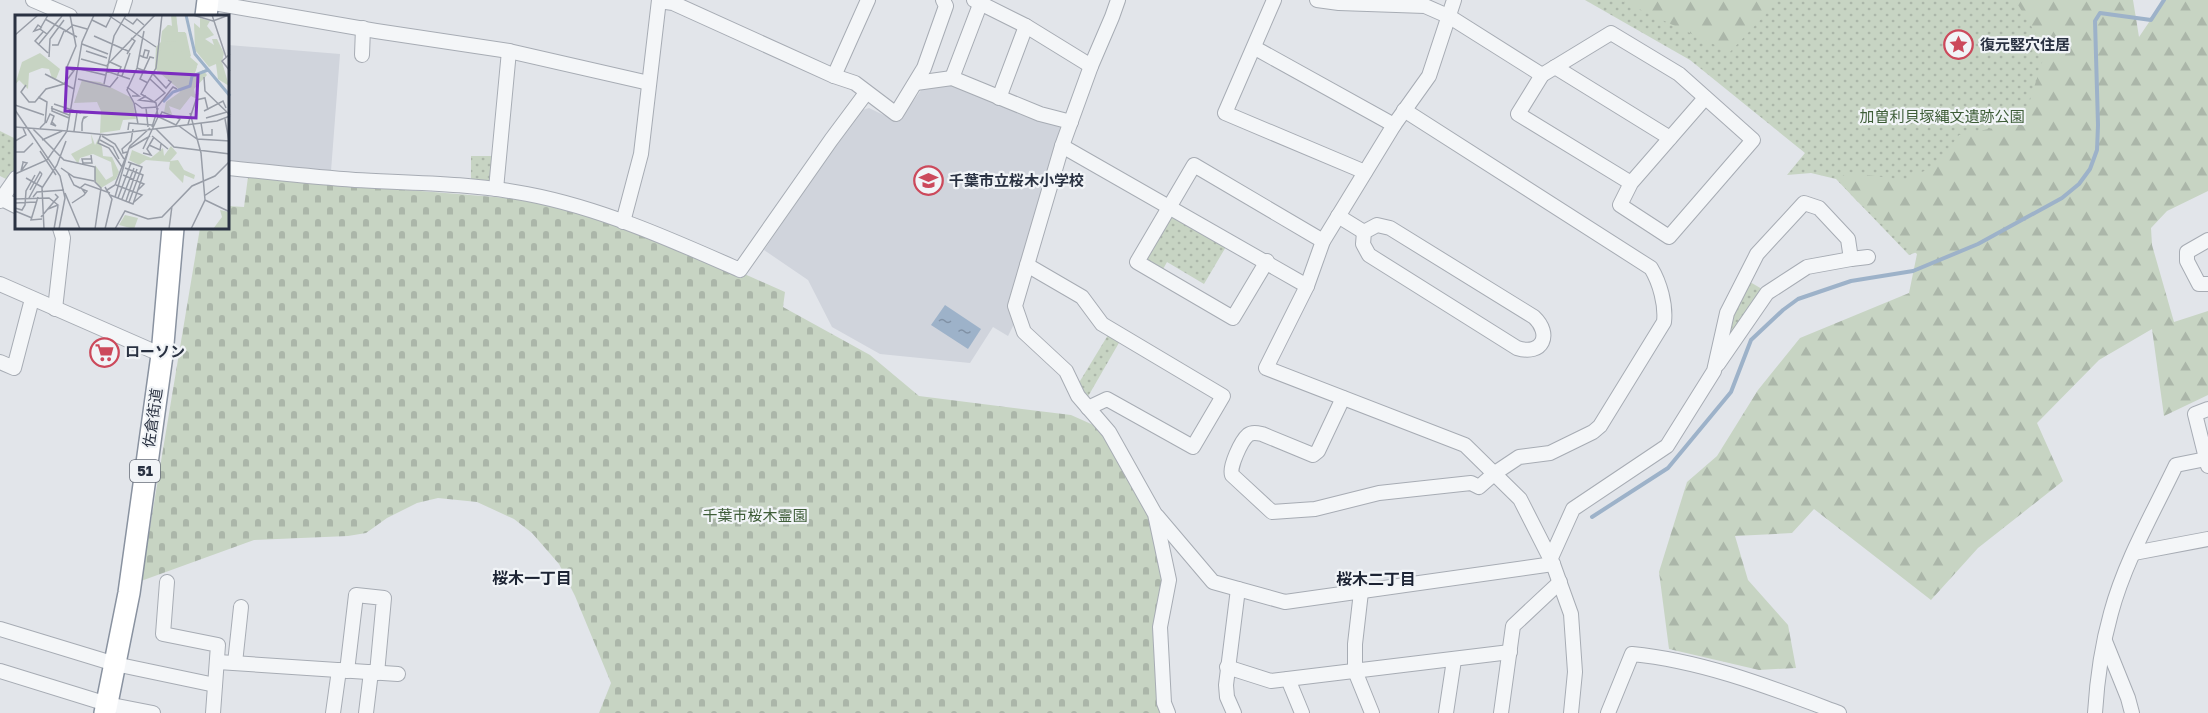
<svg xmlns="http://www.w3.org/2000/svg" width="2208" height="713" font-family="'Golos Text','Noto Sans JP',sans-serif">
<defs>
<pattern id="green-dots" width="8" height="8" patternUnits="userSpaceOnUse" patternTransform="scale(1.5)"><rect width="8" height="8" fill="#c7d4c3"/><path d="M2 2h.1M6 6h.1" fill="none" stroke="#abb6a9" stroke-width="1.8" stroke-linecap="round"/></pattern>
<pattern id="forest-firs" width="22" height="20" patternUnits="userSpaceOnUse" patternTransform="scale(1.5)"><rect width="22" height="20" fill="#c7d4c3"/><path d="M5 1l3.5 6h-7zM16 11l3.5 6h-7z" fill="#abb6a9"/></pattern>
<pattern id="cemetery-stones" width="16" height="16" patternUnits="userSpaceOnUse" patternTransform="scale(1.5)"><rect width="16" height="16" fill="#c7d4c3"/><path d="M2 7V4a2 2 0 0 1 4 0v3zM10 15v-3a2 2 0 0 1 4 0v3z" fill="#abb6a9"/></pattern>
<pattern id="water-ripples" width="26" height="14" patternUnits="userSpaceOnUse" patternTransform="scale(1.5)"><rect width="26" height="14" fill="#9db2c9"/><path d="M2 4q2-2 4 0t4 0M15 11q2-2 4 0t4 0" fill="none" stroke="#8091a5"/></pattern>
</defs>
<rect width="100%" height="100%" fill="#e2e5ea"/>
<g fill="#d0d4dc">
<path d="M228,45L340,54L331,171L228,164Z"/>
<path d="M949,85L1042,121L1059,125L1061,130L1030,232L1011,305L1015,322L1008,336L993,327L970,363L880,354L832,327L808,280L764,250L859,111L869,108L898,122L922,89Z"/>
</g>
<g fill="url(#green-dots)">
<path d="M1585,0H2096L2008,218L1909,255L1836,179L1811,173L1787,175L1805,153L1690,60Z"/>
<path d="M0,131L16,139V171L10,181L0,176Z"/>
<path d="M471,156H494L493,179L488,184H471Z"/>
<path d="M1172,213L1227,245L1204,284L1167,262L1162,271L1144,261Z"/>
<path d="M1750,282L1762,289L1731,342L1725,340L1733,312Z"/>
<path d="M1108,335L1120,341L1086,400L1077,386Z"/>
</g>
<g fill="url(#forest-firs)">
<path d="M1620,0H1779L1730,52Z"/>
<path d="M2015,0H2133L2139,37L2164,0H2208V191L2167,211L2151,228L2152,245L2174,322L2208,311V395L2164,416L2152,329L2099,360L2037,423L2063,481L1978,548L1931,600L1814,509L1792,533L1735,536L1748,580L1788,625L1796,668L1759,670L1669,649L1659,572L1687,482L1717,456L1758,390L1800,338L1909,293L1917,254L1856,200L1838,180L1847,172L1903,180L1936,166L1959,135L2023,122L2046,50Z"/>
</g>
<path fill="url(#cemetery-stones)" d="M248,177L519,199L558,205L684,247L785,292L783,307L870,355L919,396L1071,415L1109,432L1155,514L1169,580L1160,627L1168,713H599L611,683L575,596L559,564L532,533L514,519L477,502L438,498L417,503L387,518L366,533L348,536L254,540L141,581L200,228H228V206L244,207Z"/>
<path fill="url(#water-ripples)" d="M945,305L981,329L968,349L931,325Z"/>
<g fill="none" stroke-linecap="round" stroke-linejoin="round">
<path stroke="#9db2c9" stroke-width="4" d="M1592,517L1668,468L1731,392L1751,340L1783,310L1798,299L1851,281L1913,271L1978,244L2062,198L2079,184L2090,169L2097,150L2098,125L2095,21L2100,13L2151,20L2164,0"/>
<defs>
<g id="minor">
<path d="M33,0L70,16"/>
<path d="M974,0L1026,26L1091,66"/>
<path d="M1118,0L1112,17L1091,66L1062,146L1015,306L1024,332L1066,371L1078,396L1109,432L1155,514L1169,580L1160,627L1164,703L1168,713"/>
<path d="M1274,0L1225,113L1365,172"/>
<path d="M1317,0L1339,3L1425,6L1450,17L1542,75"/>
<path d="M1454,0L1429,76L1394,125L1323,241L1307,286L1266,368L1465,445L1520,499L1553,564L1571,614L1575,672L1571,713"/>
<path d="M659,1L673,3L834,76L855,83L896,114L924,68L946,6L943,0"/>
<path d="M208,2L376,31L509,51L649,83"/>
<path d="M120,16L125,0"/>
<path d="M1255,48L1394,125"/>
<path d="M362,55L363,28"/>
<path d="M1555,67L1670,138"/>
<path d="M834,76L868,0"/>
<path d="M952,78L981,2"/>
<path d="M916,83L952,78L1040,114L1071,122"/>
<path d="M999,98L1026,26"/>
<path d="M1062,146L1307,286"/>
<path d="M228,168C270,172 312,177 355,180C412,183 470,183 527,194C601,208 672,240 740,270L831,140L866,93"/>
<path d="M1631,183L1518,114L1542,75L1611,33L1679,74L1753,140L1669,237L1620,205L1631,183L1705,98"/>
<path d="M496,189L509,51"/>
<path d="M2,199L16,206"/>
<path d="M0,201L16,178"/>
<path d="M1338,216L1364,232"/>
<path d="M623,222L641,154L659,0"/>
<path d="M1377,225L1390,228L1534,317C1552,334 1543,356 1517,348L1369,255L1363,244L1364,232Z"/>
<path d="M2208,240L2187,252V261L2199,284H2208"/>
<path d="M1267,261L1233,318L1137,262L1194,165L1323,241"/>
<path d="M1027,265L1082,297L1102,324L1223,396L1193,447L1107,399L1088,408"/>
<path d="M0,284L162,355"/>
<path d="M55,309L63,238L60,228"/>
<path d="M0,362L14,368L32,299"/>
<path d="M1718,364L1767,293L1807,267L1851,259"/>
<path d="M1343,398L1318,451L1313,455L1262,434C1257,433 1252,432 1248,435C1241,441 1229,467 1232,475L1272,512L1315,509L1379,493L1471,483L1479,487L1495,473L1519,457L1550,453L1593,432L1600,426L1664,322C1666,305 1660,283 1651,268L1404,110"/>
<path d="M2208,409L2195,414L2208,466"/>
<path d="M1157,516L1213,582L1285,602L1553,564"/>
<path d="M2134,553L2208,539"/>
<path d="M1550,560L1573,509L1667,446L1714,371L1727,313L1757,254L1804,203L1819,208L1848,239L1851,259L1868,257"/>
<path d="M167,582L163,634L218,645L213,713"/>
<path d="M1361,592L1355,644V671L1372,713"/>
<path d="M0,629L115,664L215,685"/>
<path d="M2105,641L2128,698L2132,713"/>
<path d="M218,662L398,674"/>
<path d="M235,663L241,607"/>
<path d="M1227,667L1271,681L1510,652"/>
<path d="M0,671L107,704L153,713"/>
<path d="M347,671L356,595L384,598L377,673"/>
<path d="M1288,679L1302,713"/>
<path d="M333,713L339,670"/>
<path d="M366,713L371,672"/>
<path d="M1234,713L1227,697L1226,685L1238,589"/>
<path d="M1446,713L1454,660"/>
<path d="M1501,713L1513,626L1560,582"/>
<path d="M1608,713L1632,654C1704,661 1772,688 1839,713"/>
<path d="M2095,713C2097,680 2102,645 2111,613C2125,561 2153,513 2176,465L2206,459"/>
</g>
<g id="highway">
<path d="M206,16L208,0"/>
<path d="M105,713L129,593L162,355L173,228"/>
</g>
</defs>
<use href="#minor" stroke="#a7acb4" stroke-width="16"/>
<use href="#highway" stroke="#8992a0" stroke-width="24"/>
<use href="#minor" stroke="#f4f6f8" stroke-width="14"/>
<use href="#highway" stroke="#fff" stroke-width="21"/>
</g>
<defs>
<symbol id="sight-ring" viewBox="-11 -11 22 22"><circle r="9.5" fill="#f1f4f7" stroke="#cc495b" stroke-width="1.5"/><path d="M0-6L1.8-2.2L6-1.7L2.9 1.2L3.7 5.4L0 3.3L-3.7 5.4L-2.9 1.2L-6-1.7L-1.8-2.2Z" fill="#cc495b"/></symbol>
<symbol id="school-ring" viewBox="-11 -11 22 22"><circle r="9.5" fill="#f1f4f7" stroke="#cc495b" stroke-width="1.5"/><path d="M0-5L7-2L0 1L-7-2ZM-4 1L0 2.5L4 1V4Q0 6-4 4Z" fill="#cc495b"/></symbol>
<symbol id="supermarket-ring" viewBox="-11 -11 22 22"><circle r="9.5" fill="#f1f4f7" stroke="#cc495b" stroke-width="1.5"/><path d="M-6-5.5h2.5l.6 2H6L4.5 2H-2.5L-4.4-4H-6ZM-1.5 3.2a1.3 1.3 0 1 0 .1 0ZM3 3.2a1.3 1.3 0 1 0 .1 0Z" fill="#cc495b"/></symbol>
</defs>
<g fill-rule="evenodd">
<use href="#sight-ring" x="1942" y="28" width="33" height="33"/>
<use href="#school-ring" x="912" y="164" width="33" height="33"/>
<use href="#supermarket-ring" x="88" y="336" width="33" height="33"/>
</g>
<g text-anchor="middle" stroke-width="4.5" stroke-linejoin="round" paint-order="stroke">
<rect fill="#f1f4f7" stroke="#666c78" stroke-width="1.5" x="130" y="460" width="30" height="22" rx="4.5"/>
<g font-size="14" font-weight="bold" fill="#2a3242">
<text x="145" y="476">51</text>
</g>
<g font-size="15" font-weight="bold" fill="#2a3242" stroke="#f1f4f7" text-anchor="start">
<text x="1980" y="50">復元竪穴住居</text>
<text x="949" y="186">千葉市立桜木小学校</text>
<text x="125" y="357">ローソン</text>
</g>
<g font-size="15" fill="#3e5d38" stroke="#f1f4f7">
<text x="1942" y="122">加曽利貝塚縄文遺跡公園</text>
<text x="755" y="521">千葉市桜木霊園</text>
</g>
<g font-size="15" fill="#2a3242" stroke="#f1f4f7">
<text transform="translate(153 418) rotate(-82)" y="5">佐倉街道</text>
</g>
<g font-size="16" font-weight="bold" fill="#1c2333" stroke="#f1f4f7">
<text x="532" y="584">桜木一丁目</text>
<text x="1376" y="585">桜木二丁目</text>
</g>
</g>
<g transform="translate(15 15)">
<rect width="214" height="214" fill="#e2e5ea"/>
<path d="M156,0H161L163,17H170L175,42L183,49L171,73L165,75L140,54L141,32L146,27L147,16L153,10L157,11Z" fill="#c7d4c3"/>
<path d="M157,0H161L163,17L171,18L176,41L171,45L166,36L158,40L161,26L150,27L157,31L154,38L145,35L147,18L153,10L157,11ZM185,3L195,6L192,11L199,20L190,24L199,30L197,24H202L209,38L207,47L214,71L203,64L201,49L194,52L180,35L179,8L185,13ZM25,38L45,54L41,64L37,63L34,54L27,53L14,58L13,74L4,65L0,70L7,47ZM164,44L180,48L182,52L179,61L188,55L192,60L179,74L180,79L184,78L182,84L176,81L165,95L154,91L157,99L149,97L151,87L165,77L161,70L173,63L165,55L155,62L148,58ZM76,119L80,130L83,124L87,132L88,141L97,142L104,157L101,164L86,173L80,167V150L91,165L98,161L96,147L78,139L65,143L63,149L56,139L77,128ZM156,131L162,138L155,146L163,145L169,155L180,160L179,164L169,160L168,168L154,154L155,147L131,145L124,150L114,145L117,135L136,143L148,133L149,141ZM205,195L214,197V210L211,214H198L207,202ZM110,200L123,203L119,214L104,210Z" fill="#c7d4c3"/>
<path d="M67,65L85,67L117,83L121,104L108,105L105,115L85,118L86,96L82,87L59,88Z" fill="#c7d4c3"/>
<path fill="none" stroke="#9db2c9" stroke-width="3" d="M171,0L180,39L215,81M148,87L158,77L175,71L177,61L193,55"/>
<path fill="none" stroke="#989da7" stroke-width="1.5" d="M55,0L61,31L52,52L59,56M93,0L141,32M178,0L198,6L214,0M197,0L211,42M109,3L118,9L122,4L129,10M30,4L62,22M77,5L91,12L97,0M25,14L19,16L23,10L27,13M28,17L20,26L33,38M50,17L58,10L72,14M32,19L25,14L33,0M0,20L23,0M79,21L113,36M67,29L93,39M23,30L47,1M37,30H43L49,16M71,36L92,43M112,39L120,26L116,23M215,39L207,46L215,56M124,40L128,42L132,43L134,36L130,35L128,42M34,42L35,24L49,5M66,44L92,51M95,47L106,52L102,61M92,50L140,0M122,53L138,59L151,73L156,67L153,65M65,54L90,60M91,56L115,64M30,59L59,74M107,61L115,38M189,62L190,76L215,100M63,64L95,72L103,62M133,68L125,64L135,42L139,43M89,69L99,21L111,0M11,70L6,77L14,87H20L31,74L49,69L60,54M112,72L124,81H117M131,81L124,85L139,87L150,78L135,64M23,82L32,87L30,108L25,113M120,88L127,93L143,92M39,89L66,98M0,90L29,100M37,91V96L54,103M143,91L158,72L162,74M36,93L54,100M131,93L133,112M0,95L45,161L50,183L44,214M189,96L208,86L211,93M175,98L186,138L190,185L176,214M144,102L161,110M144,103L147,97L161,102L165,104L161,110M191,103L212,97M210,104L214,126M31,108L35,99L39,101L36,109L41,111L37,107M186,108L188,120H197V114M123,109L119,88L112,75L122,53L129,16M173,109L181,85L190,83L193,95M164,111L182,124L215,126M0,112L52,116L67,27L79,0M137,112L143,93M18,114L49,145L80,152V167L86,173L80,214M141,114L159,132L215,139M113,115L114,108L137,110M59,116L62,97M67,116V108L68,104L69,102H71L68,104M86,119L83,128L94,133L107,152M87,121L100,129L109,144M137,121L153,134M27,125L47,116M85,125L98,132L104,144M0,126L11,120L8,113M134,130L145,135L146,129M115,133L135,121M128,134L143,102L141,88L126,79L141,53L147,0M25,136L41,160M0,137H9L18,128M112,137L108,138L107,134L116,126L118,114M128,138L136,140L132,134L139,122M76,140L77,148H68L67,144H77M8,147L12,148L6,156L8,148ZM113,147L127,152L114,187M46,153L59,162L79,166M53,158L59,170L65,173L70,169L95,178M0,159L32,145L52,116L92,120L202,106L215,101M108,160L129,169L123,175M11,163L27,172M101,170L127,180L119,187M90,172L97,184L90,214M15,175L25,157L27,159M92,175L100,170L115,131L135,113M50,178L65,214M95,180L118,189L128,160L110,153M189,181L204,171M18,182L22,177L49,175M23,182L16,205L27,204M100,182L114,133M14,183L27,159M103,183L116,148M0,184L34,183L43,190L33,194M107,184L119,153M190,185L215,197M111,186L122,154M0,188L21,187M57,188L69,180L72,176L67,174L70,178M0,193L7,195L10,190L11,176L20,160M0,196L17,203M26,202L43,182L40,179M29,214L27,173L42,150L51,126M39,214L43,191M100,214L110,196L133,204L147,202L177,171L200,161L215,146M154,214L157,191"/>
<path fill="#7b2cbf" fill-opacity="0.15" stroke="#7b2cbf" stroke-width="3" d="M52,53L183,60L181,103L50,96Z"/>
<rect width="214" height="214" fill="none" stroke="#2a3242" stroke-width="3"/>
</g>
</svg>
